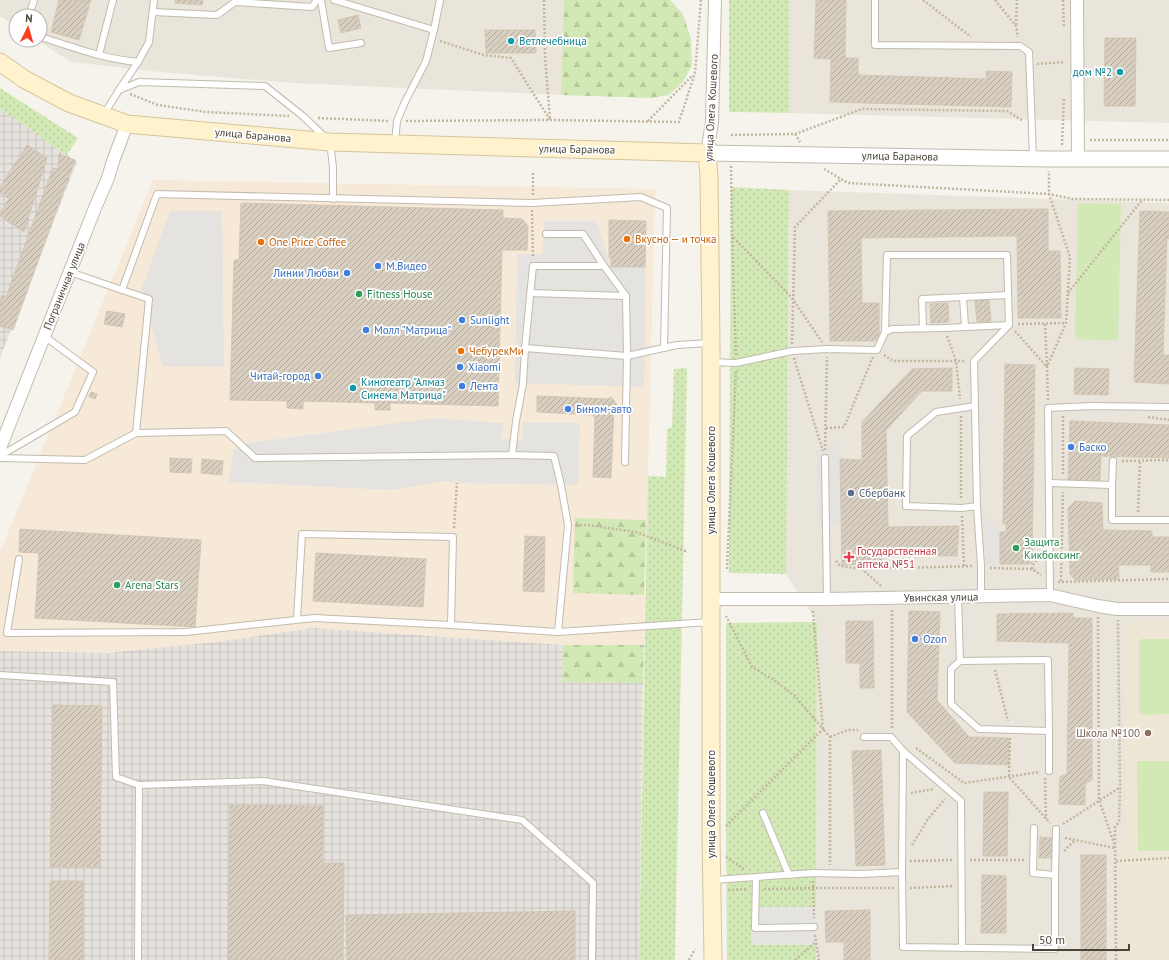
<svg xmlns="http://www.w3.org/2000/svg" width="1169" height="960" font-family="'PT Sans',sans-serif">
<defs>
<pattern id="industrial-grid" width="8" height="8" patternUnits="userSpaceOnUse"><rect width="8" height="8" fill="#e6e2dd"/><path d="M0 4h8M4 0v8" fill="none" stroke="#c7c3be"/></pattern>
<pattern id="grass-dots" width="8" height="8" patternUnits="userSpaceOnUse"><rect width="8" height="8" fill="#d2e9b5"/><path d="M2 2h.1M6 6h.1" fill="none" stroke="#b6c99c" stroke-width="1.8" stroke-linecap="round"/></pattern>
<pattern id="forest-firs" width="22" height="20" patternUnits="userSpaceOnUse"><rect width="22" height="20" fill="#d2e9b5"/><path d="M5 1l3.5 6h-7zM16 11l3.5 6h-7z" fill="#b6c99c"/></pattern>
<pattern id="building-hatch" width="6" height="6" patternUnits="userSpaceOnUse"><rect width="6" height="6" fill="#d8cfc1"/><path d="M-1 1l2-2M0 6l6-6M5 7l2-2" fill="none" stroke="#b1aa9e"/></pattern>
</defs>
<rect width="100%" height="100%" fill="#f6f3ec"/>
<g fill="#eae5da">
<path d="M0,0H564L561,95L294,83L160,72L71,62L37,40H40V16H16V26L0,16Z"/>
<path d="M789,0H1169V123L789,113Z"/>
<path d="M789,190L1169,203V960H816L817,622L786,574Z"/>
</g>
<path fill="#f7e9d8" d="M153,180L655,189L644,645H563L313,628L216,642L108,653L0,651V552Z"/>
<g fill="url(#industrial-grid)">
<path d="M0,109L77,162L0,358Z"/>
<path d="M313,628L563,645V682L643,683L639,960H0V651L108,653L216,642Z"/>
</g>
<path fill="#efe7d6" d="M1127,622H1169V960H1121V843H1126Z"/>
<g fill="url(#grass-dots)">
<path d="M729,0H789V113L729,112Z"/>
<path d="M0,88L78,138L67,155L0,109Z"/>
<path d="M731,187L789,190L786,574L729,573Z"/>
<path d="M687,368L675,960H639L648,476L666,477L667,429L672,427L674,369Z"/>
<path d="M817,622L816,960H727L726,826V623Z"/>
</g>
<g fill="url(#forest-firs)">
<path d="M564,0H670L683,14L691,39L692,65L683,82L669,95L651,98L561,95Z"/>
<path d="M575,518L646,520L644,595L573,593Z"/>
<path d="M563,645H644L643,683L562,682Z"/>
</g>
<g fill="#d2e9b5">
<path d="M1078,203L1121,204L1118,341L1075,339Z"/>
<path d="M1141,639H1169V714L1141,715L1139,711V643Z"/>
<path d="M1137,761H1169V851H1138Z"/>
</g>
<g fill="#e5e3e0">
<path d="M170,211H222L224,367L163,366L141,290Z"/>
<path d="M544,221H596L611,267H645L646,306L644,387L515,383L517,254H543Z"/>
<path d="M434,418L504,423L501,438L522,441L523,422L580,423L578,485L457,483L447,481L390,490L229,482L234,450L241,444Z"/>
<path d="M839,446L841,525L817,524V447Z"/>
<path d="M985,517L1000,532V564H985Z"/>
<rect x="751" y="907" width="65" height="38"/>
</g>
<g fill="url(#building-hatch)" stroke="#d3c6b4">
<path d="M59,0H91L79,40L51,32Z"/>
<path d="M175,0H203L202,5L175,3Z"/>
<path d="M816,0H846L845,58H858V75L986,79V71L1012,72L1011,107L830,102L831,59L814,58Z"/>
<path d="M358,15L361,28L341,33L338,20Z"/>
<path d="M485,30H535L536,53H486Z"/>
<path d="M1105,38H1136L1135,106H1104Z"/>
<path d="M27,145L47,158L24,232L0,216V212L9,199L0,193V187Z"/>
<path d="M59,154L75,160L13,330L0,326V302L2,295L6,297L53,168L58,169Z"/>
<path d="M241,203L503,210V218L522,219L528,226L527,250H502L498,406L390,403V410H375V403L303,401V409L287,408V401L230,400L234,260H239Z"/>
<path d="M1048,209V251H1060L1061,318H1018L1017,236L861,238L862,303H879V341H830L828,211Z"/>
<path d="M1140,211L1169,212V239L1167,238L1163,355H1169V384L1134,382Z"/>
<path d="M609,220L646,221L645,267H611V258H609Z"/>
<path d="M989,300L991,321L977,322L975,301Z"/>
<path d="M948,303L949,322L931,323L930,304Z"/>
<path d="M107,311L125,314L122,327L104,324Z"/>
<path d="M1005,364L1035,365L1032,564H1000V532H1006V524H1003Z"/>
<path d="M952,368V391H922L886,430L888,527L959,526L957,556L882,555V563L842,565L840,459L862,460V422L912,369Z"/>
<path d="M1075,368L1109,369L1108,395L1074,394Z"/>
<path d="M91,392L97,394L95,399L89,397Z"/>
<path d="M537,396L608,399L611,397L617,404L614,406L611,478L593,477L595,418L593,415L537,412Z"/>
<path d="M1070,421L1169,425V458L1101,456L1100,481L1068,480Z"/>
<path d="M170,458L192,459L191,473L170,472Z"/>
<path d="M202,459L223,461L222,475L201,473Z"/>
<path d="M1075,501L1102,503L1103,530L1152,531V537H1169V572H1151V565H1118L1119,579L1075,580L1070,574L1068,508Z"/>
<path d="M20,529L201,540L195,627L35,618L39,553L19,552Z"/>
<path d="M525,536L545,537L544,592L523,591Z"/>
<path d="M316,553L426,559L423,607L313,601Z"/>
<path d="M909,611L940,612L937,700L969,737L1009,738V765L955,763L907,712Z"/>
<path d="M1073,613L1074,618H1092V780L1085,784V805L1059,804L1060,777L1067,774L1069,643L997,641V614Z"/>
<path d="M846,621H873L874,688H860V663H846Z"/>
<path d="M53,705L102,706L100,867H50Z"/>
<path d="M881,750L885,865L856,866L852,751Z"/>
<path d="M984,792H1008L1007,856H983Z"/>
<path d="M230,805L323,806L322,863H344L343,960H228Z"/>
<path d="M1040,837L1055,838L1054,858H1039Z"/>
<rect x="1081" y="855" width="25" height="105"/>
<path d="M982,875L1006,876V933H981Z"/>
<path d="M50,881H83V960H49Z"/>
<path d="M870,910V942H826L825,911Z"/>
<path d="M575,911V960H347L346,915Z"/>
<rect x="844" y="942" width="26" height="18"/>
</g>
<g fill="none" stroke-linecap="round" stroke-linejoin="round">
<defs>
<g id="service">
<path d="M321,0L329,48L361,43"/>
<path d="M334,0L434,30"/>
<path d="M875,0V45L1020,46L1029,52L1033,158"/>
<path d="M235,2L312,7L317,0"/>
<path d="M153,12L217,15L235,2L236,0"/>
<path d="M29,16L34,0"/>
<path d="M40,34L44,38C75,48 105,59 138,62L119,90"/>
<path d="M99,55L113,0"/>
<path d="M138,62L149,42L154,0"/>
<path d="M104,114L119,90L139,82L265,86L304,117L330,142L333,167V199"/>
<path d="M395,142L397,121L404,104L426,61L434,30L440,0"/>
<path d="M546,234H583L604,266"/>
<path d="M70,272L122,290L157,194L532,203L641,197L667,208L664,348"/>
<path d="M122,290L149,299L136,433"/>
<path d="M530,293L626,296"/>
<path d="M963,297L965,327"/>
<path d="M923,328L922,299L1008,295"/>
<path d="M885,332L887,255H1007L1009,325L974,361L977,506L981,566V597"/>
<path d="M525,348L533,266H604L626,296L627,356L625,462"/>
<path d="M712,362L736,363L792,351L827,349L877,350L885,332L892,329L944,328L1009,325"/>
<path d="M975,406L936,412L907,436L906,506L962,508L977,506"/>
<path d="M512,455L554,456L561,485L568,525L558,632"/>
<path d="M0,456L75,412L93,372L44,336"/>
<path d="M0,458L85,460L136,433L226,431L255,458L512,455L516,421L523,384L525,348L627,356L677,345L710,343"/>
<path d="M825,458L827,599"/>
<path d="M1050,483L1112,485V520H1169"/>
<path d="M1112,485L1113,461"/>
<path d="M19,559L7,633L186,632L314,618L451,625L558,632L710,622"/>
<path d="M1050,595L1048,408L1092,406L1169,407"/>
<path d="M958,597L960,661L951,669V704L979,729L1049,731L1048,660L960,661"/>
<path d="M297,619L302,534L453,537L451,625"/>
<path d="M0,675L113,682L116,777L139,785L263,781L522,820L593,883L592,960"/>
<path d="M1049,731V771"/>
<path d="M864,737H891L903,751L961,801L962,948"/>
<path d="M763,813L789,875"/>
<path d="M902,872L903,751"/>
<path d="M1055,875L1056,829"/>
<path d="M756,878L755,928L814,927"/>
<path d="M714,880L813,873L861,874L902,872L903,947L1055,949V875L1033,873L1034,828"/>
<path d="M138,960L139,785"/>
</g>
<g id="minor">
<path d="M1077,0L1078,159"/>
<path d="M707,153L712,122L715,0"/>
<path d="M0,448L95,208L108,178L113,161L127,124"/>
<path d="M711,599H827L1050,595L1098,606L1117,609H1169"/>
</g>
<path id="tertiary" d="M707,153L1049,159H1169"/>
<path id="secondary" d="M0,62L24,79L69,103L127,124L330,142L707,153L709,176L711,343V835L713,960"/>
</defs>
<use href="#service" stroke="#c2bbae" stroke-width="8"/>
<use href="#minor" stroke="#c2bbae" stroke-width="14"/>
<use href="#tertiary" stroke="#c2bbae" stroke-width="17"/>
<use href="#secondary" stroke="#d5c69b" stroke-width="19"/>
<g stroke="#c3b69f" stroke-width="2.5" stroke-dasharray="2 2" stroke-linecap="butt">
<path d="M544,0L545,57L550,119"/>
<path d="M923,0L971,37"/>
<path d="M995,0L1016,26L1018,37"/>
<path d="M1063,0L1064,28"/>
<path d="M1016,25L1017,0"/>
<path d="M12,38L16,20"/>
<path d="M440,41L484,55L511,58L550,120"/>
<path d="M1037,64L1065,62"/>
<path d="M130,94L158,105L206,112L289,116"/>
<path d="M318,118L389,121"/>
<path d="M406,121L550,120L679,122L695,73L701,0"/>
<path d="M648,121L693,75"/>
<path d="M795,134L800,142"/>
<path d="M731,135L795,134L862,109L1007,111L1023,121"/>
<path d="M1090,140H1169"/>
<path d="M1062,145L1064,97"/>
<path d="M731,166L732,236L792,298L822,342"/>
<path d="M824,169L848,183L1049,194L1073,199L1169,200"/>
<path d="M533,195V172"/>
<path d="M532,210L533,257"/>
<path d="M732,237L736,356"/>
<path d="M1068,293L1142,200"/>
<path d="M1018,324L1066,323"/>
<path d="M1045,324L1047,366"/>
<path d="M1015,331L1047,367"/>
<path d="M947,336L956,361L960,399"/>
<path d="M792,344L795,227L841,179"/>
<path d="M884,355L893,361H965"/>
<path d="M794,358L823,451"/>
<path d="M1048,400L1047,367L1066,323L1070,257L1049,194V171"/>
<path d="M961,416V499"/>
<path d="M1063,416V475"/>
<path d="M1148,417L1169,420"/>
<path d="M826,428L844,427L873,357"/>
<path d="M825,450L827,357"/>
<path d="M1122,461L1169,460"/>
<path d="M1138,512L1140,461"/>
<path d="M962,516L964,566"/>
<path d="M576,525H587L636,532L688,552"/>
<path d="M454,528L457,483"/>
<path d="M836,561L840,566L862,569L881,586"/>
<path d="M990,568L1032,569L1041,575"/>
<path d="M727,569L736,371"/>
<path d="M862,569L973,566"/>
<path d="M1032,569L1034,563L1041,555"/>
<path d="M1061,581L1063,492"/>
<path d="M1058,582L1169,579"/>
<path d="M892,610V729"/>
<path d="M813,611L823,729L830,737V865"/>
<path d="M1098,617L1099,800L1115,846"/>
<path d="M995,670L1008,721"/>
<path d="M830,737L848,730H858"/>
<path d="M1010,738L1009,777L1050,823"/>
<path d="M916,748L964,783L1040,772"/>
<path d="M1045,778L1046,819"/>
<path d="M911,793L934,789"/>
<path d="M1063,824L1119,788"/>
<path d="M726,826L823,729L795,696L774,680L752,667L726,616"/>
<path d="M1065,838L1115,848"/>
<path d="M912,845L928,819L945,799"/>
<path d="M1064,851L1075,840"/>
<path d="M726,857L744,869"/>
<path d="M970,860H1025"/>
<path d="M910,861L953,860"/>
<path d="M1116,861L1169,858"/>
<path d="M813,881L814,918"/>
<path d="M910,888L953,886"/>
<path d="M764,889L813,888H895"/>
<path d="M728,890L747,889"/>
<path d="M815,935L819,960"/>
<path d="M689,960L695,949"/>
<path d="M795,960L816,942"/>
<path d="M1116,960L1115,827L1119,822L1120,788L1118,620"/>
</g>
<use href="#service" stroke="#fff" stroke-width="6"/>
<use href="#minor" stroke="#fff" stroke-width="12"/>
<use href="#tertiary" stroke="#fff" stroke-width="15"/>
<use href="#secondary" stroke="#fff2cd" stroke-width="17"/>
</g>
<g fill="#0f9aa8" stroke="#fff" stroke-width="1.5">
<circle cx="511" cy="41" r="4"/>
<circle cx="1120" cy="72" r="4"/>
<circle cx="353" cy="388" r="4"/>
</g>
<g fill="#e8710a" stroke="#fff" stroke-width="1.5">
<circle cx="627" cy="239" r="4"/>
<circle cx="261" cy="242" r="4"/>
<circle cx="461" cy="351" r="4"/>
</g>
<g fill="#3f7fe0" stroke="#fff" stroke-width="1.5">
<circle cx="378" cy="266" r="4"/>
<circle cx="347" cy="273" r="4"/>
<circle cx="462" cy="320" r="4"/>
<circle cx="366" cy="330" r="4"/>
<circle cx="460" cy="367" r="4"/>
<circle cx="318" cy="376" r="4"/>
<circle cx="462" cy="386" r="4"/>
<circle cx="568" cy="409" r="4"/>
<circle cx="1071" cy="447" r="4"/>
<circle cx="915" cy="639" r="4"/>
</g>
<g fill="#2e9e5b" stroke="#fff" stroke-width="1.5">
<circle cx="359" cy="294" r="4"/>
<circle cx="1016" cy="548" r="4"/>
<circle cx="117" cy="585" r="4"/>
</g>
<circle fill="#5c6f8a" stroke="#fff" stroke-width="1.5" cx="851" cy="493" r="4"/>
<path fill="#e0444e" stroke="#fff" stroke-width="1.5" d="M847 551h4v4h4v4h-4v4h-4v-4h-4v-4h4z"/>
<circle fill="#8d6e63" stroke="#fff" stroke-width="1.5" cx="1148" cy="733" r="4"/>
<g text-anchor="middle" stroke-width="3.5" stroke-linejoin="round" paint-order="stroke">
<g font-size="11" fill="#0d838f" stroke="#fff" text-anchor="start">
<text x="519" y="45">Ветлечебница</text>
<text x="1112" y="76" text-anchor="end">дом №2</text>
<text x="361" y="386">Кинотеатр "Алмаз<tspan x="361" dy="13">Синема Матрица"</tspan></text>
</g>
<g font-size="11" fill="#4b4439" stroke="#fff">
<text transform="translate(711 108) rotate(-87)" y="4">улица Олега Кошевого</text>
<text transform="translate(253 135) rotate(5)" y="4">улица Баранова</text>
<text transform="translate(577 149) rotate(1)" y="4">улица Баранова</text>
<text transform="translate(900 156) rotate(1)" y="4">улица Баранова</text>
<text transform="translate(64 286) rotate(-68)" y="4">Пограничная улица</text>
<text transform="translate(711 480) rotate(-90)" y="4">улица Олега Кошевого</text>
<text transform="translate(941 597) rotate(-1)" y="4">Увинская улица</text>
<text transform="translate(711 804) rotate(-90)" y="4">улица Олега Кошевого</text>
</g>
<g font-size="11" fill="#c56008" stroke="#fff" text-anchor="start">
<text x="635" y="243">Вкусно — и точка</text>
<text x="269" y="246">One Price Coffee</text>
<text x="469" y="355">ЧебурекМи</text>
</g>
<g font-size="11" fill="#366cbe" stroke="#fff" text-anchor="start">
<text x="386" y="270">М.Видео</text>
<text x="339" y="277" text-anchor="end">Линии Любви</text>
<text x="470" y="324">Sunlight</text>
<text x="374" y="334">Молл "Матрица"</text>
<text x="468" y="371">Xiaomi</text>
<text x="310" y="380" text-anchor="end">Читай-город</text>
<text x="470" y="390">Лента</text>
<text x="576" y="413">Бином-авто</text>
<text x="1079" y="451">Баско</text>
<text x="923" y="643">Ozon</text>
</g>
<g font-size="11" fill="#27864d" stroke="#fff" text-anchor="start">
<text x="367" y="298">Fitness House</text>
<text x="1024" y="546">Защита<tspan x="1024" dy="13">Кикбоксинг</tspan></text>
<text x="125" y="589">Arena Stars</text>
</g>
<g font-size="11" fill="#4e5e75" stroke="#fff" text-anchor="start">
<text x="859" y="497">Сбербанк</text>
</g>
<g font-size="11" fill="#be3a42" stroke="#fff" text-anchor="start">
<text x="857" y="555">Государственная<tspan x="857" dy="13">аптека №51</tspan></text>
</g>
<g font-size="11" fill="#785e54" stroke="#fff" text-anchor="end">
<text x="1140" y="737">Школа №100</text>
</g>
</g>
<g transform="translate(28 28) rotate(5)"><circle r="19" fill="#ffffff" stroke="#b7b4b0"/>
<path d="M0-3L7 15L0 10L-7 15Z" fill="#fa3e1e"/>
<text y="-6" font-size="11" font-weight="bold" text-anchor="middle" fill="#4b4439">N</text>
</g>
<path d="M1033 944v6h96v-6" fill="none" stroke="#4b4439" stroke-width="2"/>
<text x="1039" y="944" font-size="12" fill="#4b4439" stroke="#ffffff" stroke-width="3" paint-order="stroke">50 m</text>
</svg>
